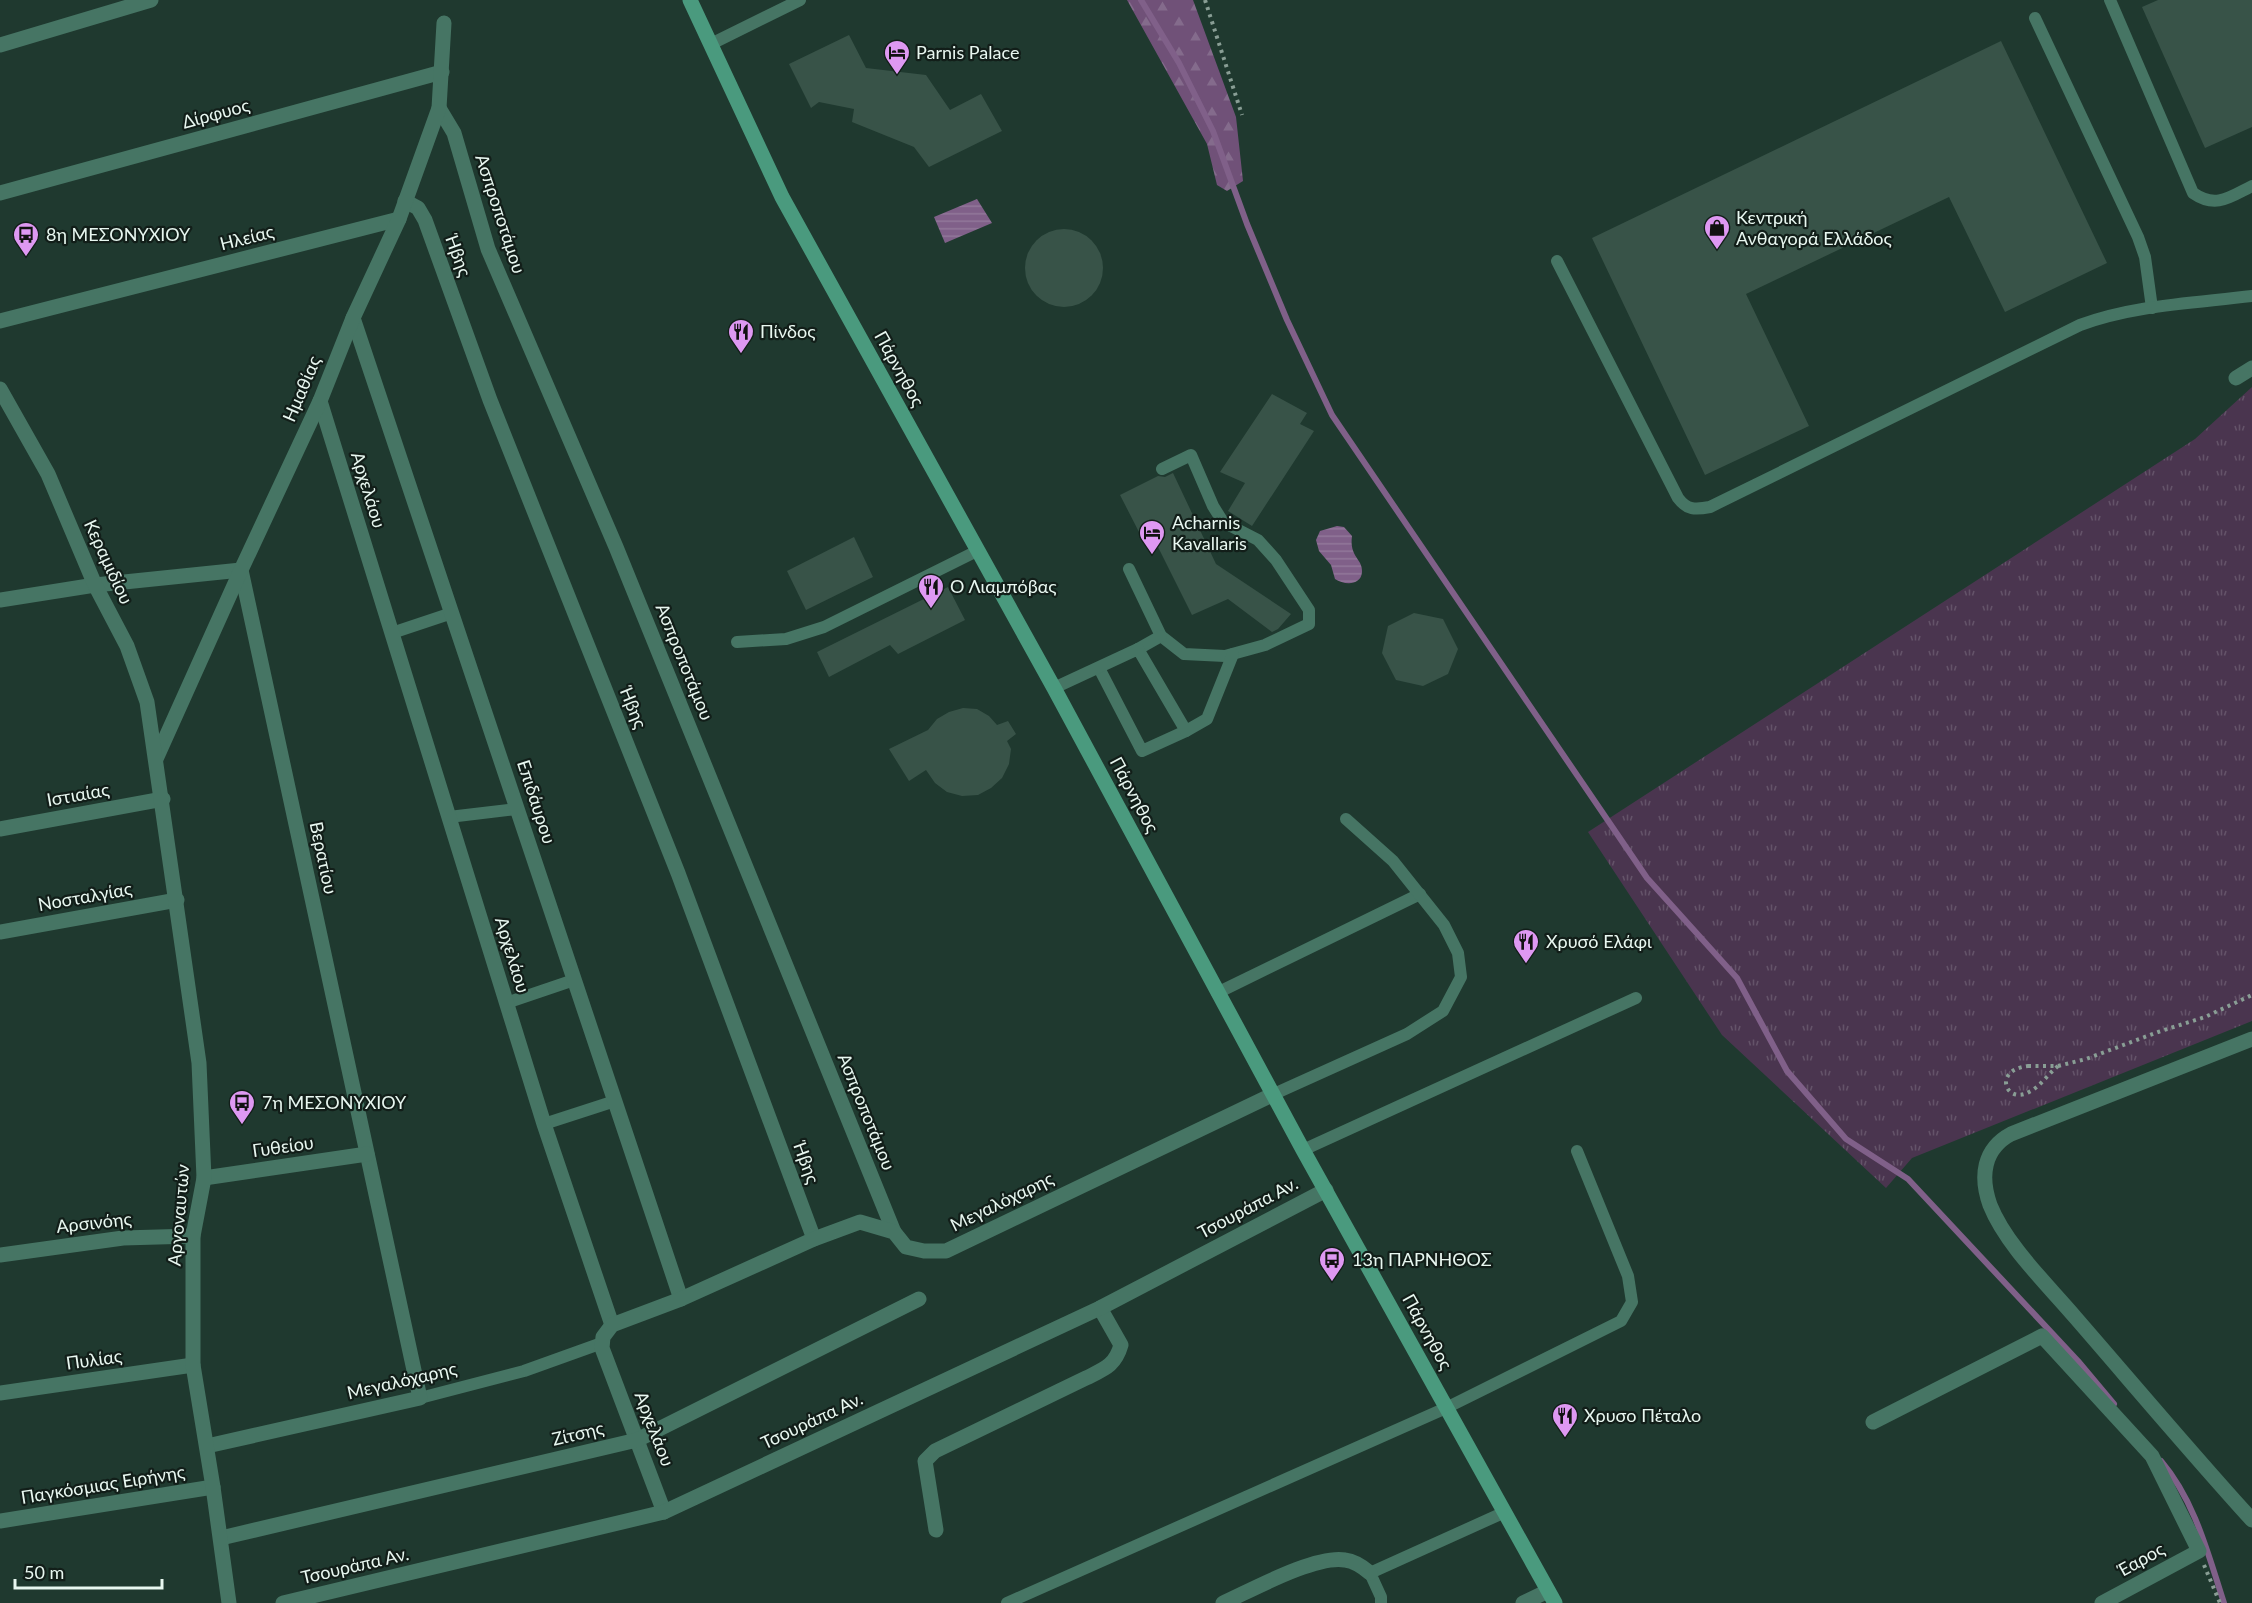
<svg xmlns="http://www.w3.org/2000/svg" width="2252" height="1603" font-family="Lato,sans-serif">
<defs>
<pattern id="grass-tufts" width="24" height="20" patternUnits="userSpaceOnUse" patternTransform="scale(1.5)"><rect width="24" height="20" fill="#4a354f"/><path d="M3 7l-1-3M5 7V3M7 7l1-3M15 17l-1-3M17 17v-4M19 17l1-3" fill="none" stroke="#645369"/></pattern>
<pattern id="forest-firs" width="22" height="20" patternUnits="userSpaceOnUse" patternTransform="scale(1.5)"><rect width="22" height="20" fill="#705178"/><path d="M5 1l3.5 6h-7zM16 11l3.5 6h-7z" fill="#846b8c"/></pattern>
<pattern id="water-rules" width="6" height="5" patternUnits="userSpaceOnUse" patternTransform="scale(1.5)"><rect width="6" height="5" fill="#806089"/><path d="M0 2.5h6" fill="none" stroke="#92789a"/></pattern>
</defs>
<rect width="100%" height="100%" fill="#1f392f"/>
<path fill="url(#grass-tufts)" d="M2252,387V1021L1912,1158L1886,1188L1722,1035L1588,832L2195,439Z"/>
<path fill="url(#forest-firs)" d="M1127,0H1193L1236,117L1243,181L1227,191L1217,185L1207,144Z"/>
<g fill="url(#water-rules)">
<path d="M977,199L992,223L945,243L934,217Z"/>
<path d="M1337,526L1344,527L1352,536C1349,557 1363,559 1362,572C1361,586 1344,585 1335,579L1331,565L1319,551L1316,540L1320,531Z"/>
</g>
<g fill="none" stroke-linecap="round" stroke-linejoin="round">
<g stroke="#806089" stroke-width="6">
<path d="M1141,0L1179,63L1213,131L1247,224L1287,320L1332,415L1647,878L1737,978L1787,1071L1846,1139L1908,1179L2078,1361L2114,1404"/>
<path d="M2161,1461C2195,1501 2208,1554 2224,1603"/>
</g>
</g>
<g fill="#385348">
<path d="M2158,0H2252V127L2205,148L2142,7Z"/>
<path d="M849,35L866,68L926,75L950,110L981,94L1002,131L929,167L914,147L852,122L854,109L819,102L811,108L789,64Z"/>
<path d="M2001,41L2107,263L2005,312L1949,197L1746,294L1809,426L1705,475L1592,238Z"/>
<circle cx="1064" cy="268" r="39"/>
<path d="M1272,394L1307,413L1300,424L1314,431L1252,526L1228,511L1245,483L1220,472Z"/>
<path d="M1173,473L1216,564L1291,614L1278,629L1272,632L1228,599L1192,615L1149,529L1140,534L1120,495L1158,476L1165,477Z"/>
<path d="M854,537L873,577L806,610L787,571Z"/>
<path d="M948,587L965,620L898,654L890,645L829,677L817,652Z"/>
<path d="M1414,613L1443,619L1458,649L1448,674L1423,686L1396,680L1382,653L1388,626Z"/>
<path d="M963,708L977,709L989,716L997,725L1008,721L1016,734L1007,741L1011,749L1009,764L1002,778L991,788L978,795L962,796L947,792L935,783L926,770L909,781L889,749L928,730L937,719L949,712Z"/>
</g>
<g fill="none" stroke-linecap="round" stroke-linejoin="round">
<g stroke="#899e95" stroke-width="4" stroke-dasharray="3 4.5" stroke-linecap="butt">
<path d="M1205,0L1242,115"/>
<path d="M2028,1066H2058C2048,1074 2040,1087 2029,1092C2006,1105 1992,1070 2028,1066Z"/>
<path d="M2058,1066L2086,1059L2158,1032L2205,1017L2252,995"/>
<path d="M2204,1565L2220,1603"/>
</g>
<g stroke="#467564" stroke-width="12">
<path d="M2110,0L2193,193C2216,209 2230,197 2252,186"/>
<path d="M2035,18L2138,237L2145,257L2152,308"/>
<path d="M711,44L800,0"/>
<path d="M1557,261L1678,498C1687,510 1695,510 1710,507L2080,325C2134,305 2195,303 2252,296"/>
<path d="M1129,569L1161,636L1184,654L1225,656L1265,645L1309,624V610L1276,560L1258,540L1223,522L1213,506L1191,455L1162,469"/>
<path d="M392,633L452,613"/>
<path d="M737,642L786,639L824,627L977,551"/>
<path d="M1138,649L1161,636"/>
<path d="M1099,668L1142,751L1186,731"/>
<path d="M1054,688L1138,649L1186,731L1207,719L1233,654"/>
<path d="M449,817L517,809"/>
<path d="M1217,993L1420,894"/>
<path d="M506,1003L574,980"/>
<path d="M1274,1094L1407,1034L1443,1011L1461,977L1458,953L1444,925L1393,861L1346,819"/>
<path d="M544,1124L615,1101"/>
<path d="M1303,1150L1636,998"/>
<path d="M420,1398L524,1371L602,1343"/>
<path d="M1007,1603L1446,1408L1621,1321L1632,1302L1628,1276L1577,1151"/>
<path d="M1381,1603V1597L1370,1573L1505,1512"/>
</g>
<g stroke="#467564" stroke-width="15">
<path d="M0,45L151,0"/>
<path d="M439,108L454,133L488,249L616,547L894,1232"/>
<path d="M0,193L442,72"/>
<path d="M405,201L418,208L425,220L490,400L678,873L814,1239"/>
<path d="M353,318L681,1299"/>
<path d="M0,321L399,219"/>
<path d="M2236,378L2252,368"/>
<path d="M320,401L544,1124L612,1325"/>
<path d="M0,600L95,585L241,570L420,1398L207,1446"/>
<path d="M156,759L241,570L320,401L353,318L399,219L439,108L444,23"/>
<path d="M0,829L163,799"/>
<path d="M0,932L177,900"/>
<path d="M2252,1039L2011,1134C1983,1149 1980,1177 1990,1205C2006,1245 2047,1284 2075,1317C2134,1385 2192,1454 2252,1520"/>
<path d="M204,1178L367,1154"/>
<path d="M0,1255L123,1238L193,1236"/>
<path d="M0,1393L193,1365"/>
<path d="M1873,1422L2042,1336L2152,1456L2199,1551L2102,1603"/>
<path d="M664,1512L602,1348L603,1337L612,1325L681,1299L814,1239L860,1222L894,1232L906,1247L924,1251H946L1274,1094"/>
<path d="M0,1521L213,1487"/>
<path d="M936,1530L925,1461L935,1451L1086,1378C1104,1369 1115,1366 1121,1345L1100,1308"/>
<path d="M221,1538L637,1440L919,1299"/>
<path d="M283,1603L664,1512L1100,1308L1326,1190"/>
<path d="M1223,1603C1252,1590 1315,1555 1345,1560C1354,1561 1363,1567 1370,1573"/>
<path d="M1523,1603L1548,1591"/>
</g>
<path stroke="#467564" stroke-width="15" d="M0,389L48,474L95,585L127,646L147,702L199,1063L204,1178L193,1236V1365L213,1487L229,1603"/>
<path stroke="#4a9a7e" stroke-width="15" d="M690,0L782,197L1054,688L1303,1150L1555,1603"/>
</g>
<defs>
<symbol id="hotel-pin" viewBox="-11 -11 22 30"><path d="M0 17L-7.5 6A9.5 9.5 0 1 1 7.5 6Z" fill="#de98f2" stroke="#121e19"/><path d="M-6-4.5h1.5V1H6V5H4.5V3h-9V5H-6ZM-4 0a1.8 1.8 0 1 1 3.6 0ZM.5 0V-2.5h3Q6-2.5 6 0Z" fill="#111"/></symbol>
<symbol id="shop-pin" viewBox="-11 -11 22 30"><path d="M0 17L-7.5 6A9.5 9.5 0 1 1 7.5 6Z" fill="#de98f2" stroke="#121e19"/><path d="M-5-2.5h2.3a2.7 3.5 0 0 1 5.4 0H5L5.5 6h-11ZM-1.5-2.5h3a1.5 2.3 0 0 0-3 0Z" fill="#111"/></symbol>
<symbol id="bus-pin" viewBox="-11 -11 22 30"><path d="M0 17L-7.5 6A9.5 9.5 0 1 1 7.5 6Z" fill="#de98f2" stroke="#121e19"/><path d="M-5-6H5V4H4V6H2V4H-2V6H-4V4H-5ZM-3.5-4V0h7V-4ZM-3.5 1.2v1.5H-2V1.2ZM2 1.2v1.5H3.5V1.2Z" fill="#111"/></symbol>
<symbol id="restaurant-pin" viewBox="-11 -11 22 30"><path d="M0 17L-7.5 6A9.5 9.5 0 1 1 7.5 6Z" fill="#de98f2" stroke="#121e19"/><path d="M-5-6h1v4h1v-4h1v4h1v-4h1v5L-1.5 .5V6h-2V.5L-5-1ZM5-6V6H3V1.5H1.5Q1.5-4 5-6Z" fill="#111"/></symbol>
</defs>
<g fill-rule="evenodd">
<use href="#hotel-pin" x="882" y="38" width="30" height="40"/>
<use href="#shop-pin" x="1702" y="213" width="30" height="40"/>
<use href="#bus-pin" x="11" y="220" width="30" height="40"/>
<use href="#restaurant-pin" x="726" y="317" width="30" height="40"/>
<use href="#hotel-pin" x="1137" y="518" width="30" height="40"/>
<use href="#restaurant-pin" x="916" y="572" width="30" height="40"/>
<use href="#restaurant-pin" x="1511" y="927" width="30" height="40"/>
<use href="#bus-pin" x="227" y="1088" width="30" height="40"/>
<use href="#bus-pin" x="1317" y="1245" width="30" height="40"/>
<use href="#restaurant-pin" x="1550" y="1401" width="30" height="40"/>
</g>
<g text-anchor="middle" stroke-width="4.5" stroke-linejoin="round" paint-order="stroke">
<g font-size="18" fill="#e8f7f0" stroke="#121e19" text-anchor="start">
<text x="916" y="59">Parnis Palace</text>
<text x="1736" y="224">Κεντρική<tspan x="1736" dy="21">Ανθαγορά Ελλάδος</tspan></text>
<text x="46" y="241">8η ΜΕΣΟΝΥΧΙΟΥ</text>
<text x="760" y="338">Πίνδος</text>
<text x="1172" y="529">Acharnis<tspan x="1172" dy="21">Kavallaris</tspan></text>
<text x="950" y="593">Ο Λιαμπόβας</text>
<text x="1546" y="948">Χρυσό Ελάφι</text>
<text x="262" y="1109">7η ΜΕΣΟΝΥΧΙΟΥ</text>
<text x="1352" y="1266">13η ΠΑΡΝΗΘΟΣ</text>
<text x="1584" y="1422">Χρυσο Πέταλο</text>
</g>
<g font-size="18" fill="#e8f7f0" stroke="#121e19">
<text transform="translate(216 114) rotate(-15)" y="6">Δίρφυος</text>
<text transform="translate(500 214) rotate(72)" y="6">Ασπροποτάμου</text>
<text transform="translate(247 238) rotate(-14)" y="6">Ηλείας</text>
<text transform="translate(458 256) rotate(70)" y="6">Ήβης</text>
<text transform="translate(899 369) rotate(61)" y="6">Πάρνηθος</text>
<text transform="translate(302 389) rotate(-67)" y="6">Ημαθίας</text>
<text transform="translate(368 490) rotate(73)" y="6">Αρχελάου</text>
<text transform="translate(108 562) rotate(65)" y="6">Κεραμιδίου</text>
<text transform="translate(684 662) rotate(68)" y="6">Ασπροποτάμου</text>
<text transform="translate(633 708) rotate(68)" y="6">Ήβης</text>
<text transform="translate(78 795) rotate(-10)" y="6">Ιστιαίας</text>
<text transform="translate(1134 795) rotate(62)" y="6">Πάρνηθος</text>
<text transform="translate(536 802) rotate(72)" y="6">Επιδάυρου</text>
<text transform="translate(323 858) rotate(78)" y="6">Βερατίου</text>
<text transform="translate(85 897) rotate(-10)" y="6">Νοσταλγίας</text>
<text transform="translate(512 955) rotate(73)" y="6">Αρχελάου</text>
<text transform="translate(866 1112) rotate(68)" y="6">Ασπροποτάμου</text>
<text transform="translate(283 1147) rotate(-8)" y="6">Γυθείου</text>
<text transform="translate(806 1163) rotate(70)" y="6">Ήβης</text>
<text transform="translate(1002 1202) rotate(-26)" y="6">Μεγαλόχαρης</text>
<text transform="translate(1248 1208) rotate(-28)" y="6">Τσουράπα Αν.</text>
<text transform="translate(179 1215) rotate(-85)" y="6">Αργοναυτών</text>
<text transform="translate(94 1223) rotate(-6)" y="6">Αρσινόης</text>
<text transform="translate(1427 1332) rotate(61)" y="6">Πάρνηθος</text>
<text transform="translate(94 1360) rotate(-8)" y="6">Πυλίας</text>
<text transform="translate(402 1381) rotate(-13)" y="6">Μεγαλόχαρης</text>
<text transform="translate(812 1421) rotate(-25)" y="6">Τσουράπα Αν.</text>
<text transform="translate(654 1429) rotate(69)" y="6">Αρχελάου</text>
<text transform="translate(578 1434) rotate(-13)" y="6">Ζίτσης</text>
<text transform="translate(103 1485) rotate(-9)" y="6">Παγκόσμιας Ειρήνης</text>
<text transform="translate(2141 1560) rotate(-29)" y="6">Έαρος</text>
<text transform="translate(355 1566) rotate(-13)" y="6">Τσουράπα Αν.</text>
</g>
</g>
<path d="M15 1579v9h147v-9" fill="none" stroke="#e8f7f0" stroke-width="3"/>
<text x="24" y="1579" font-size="18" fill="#e8f7f0" stroke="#121e19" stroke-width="4.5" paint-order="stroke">50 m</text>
</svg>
